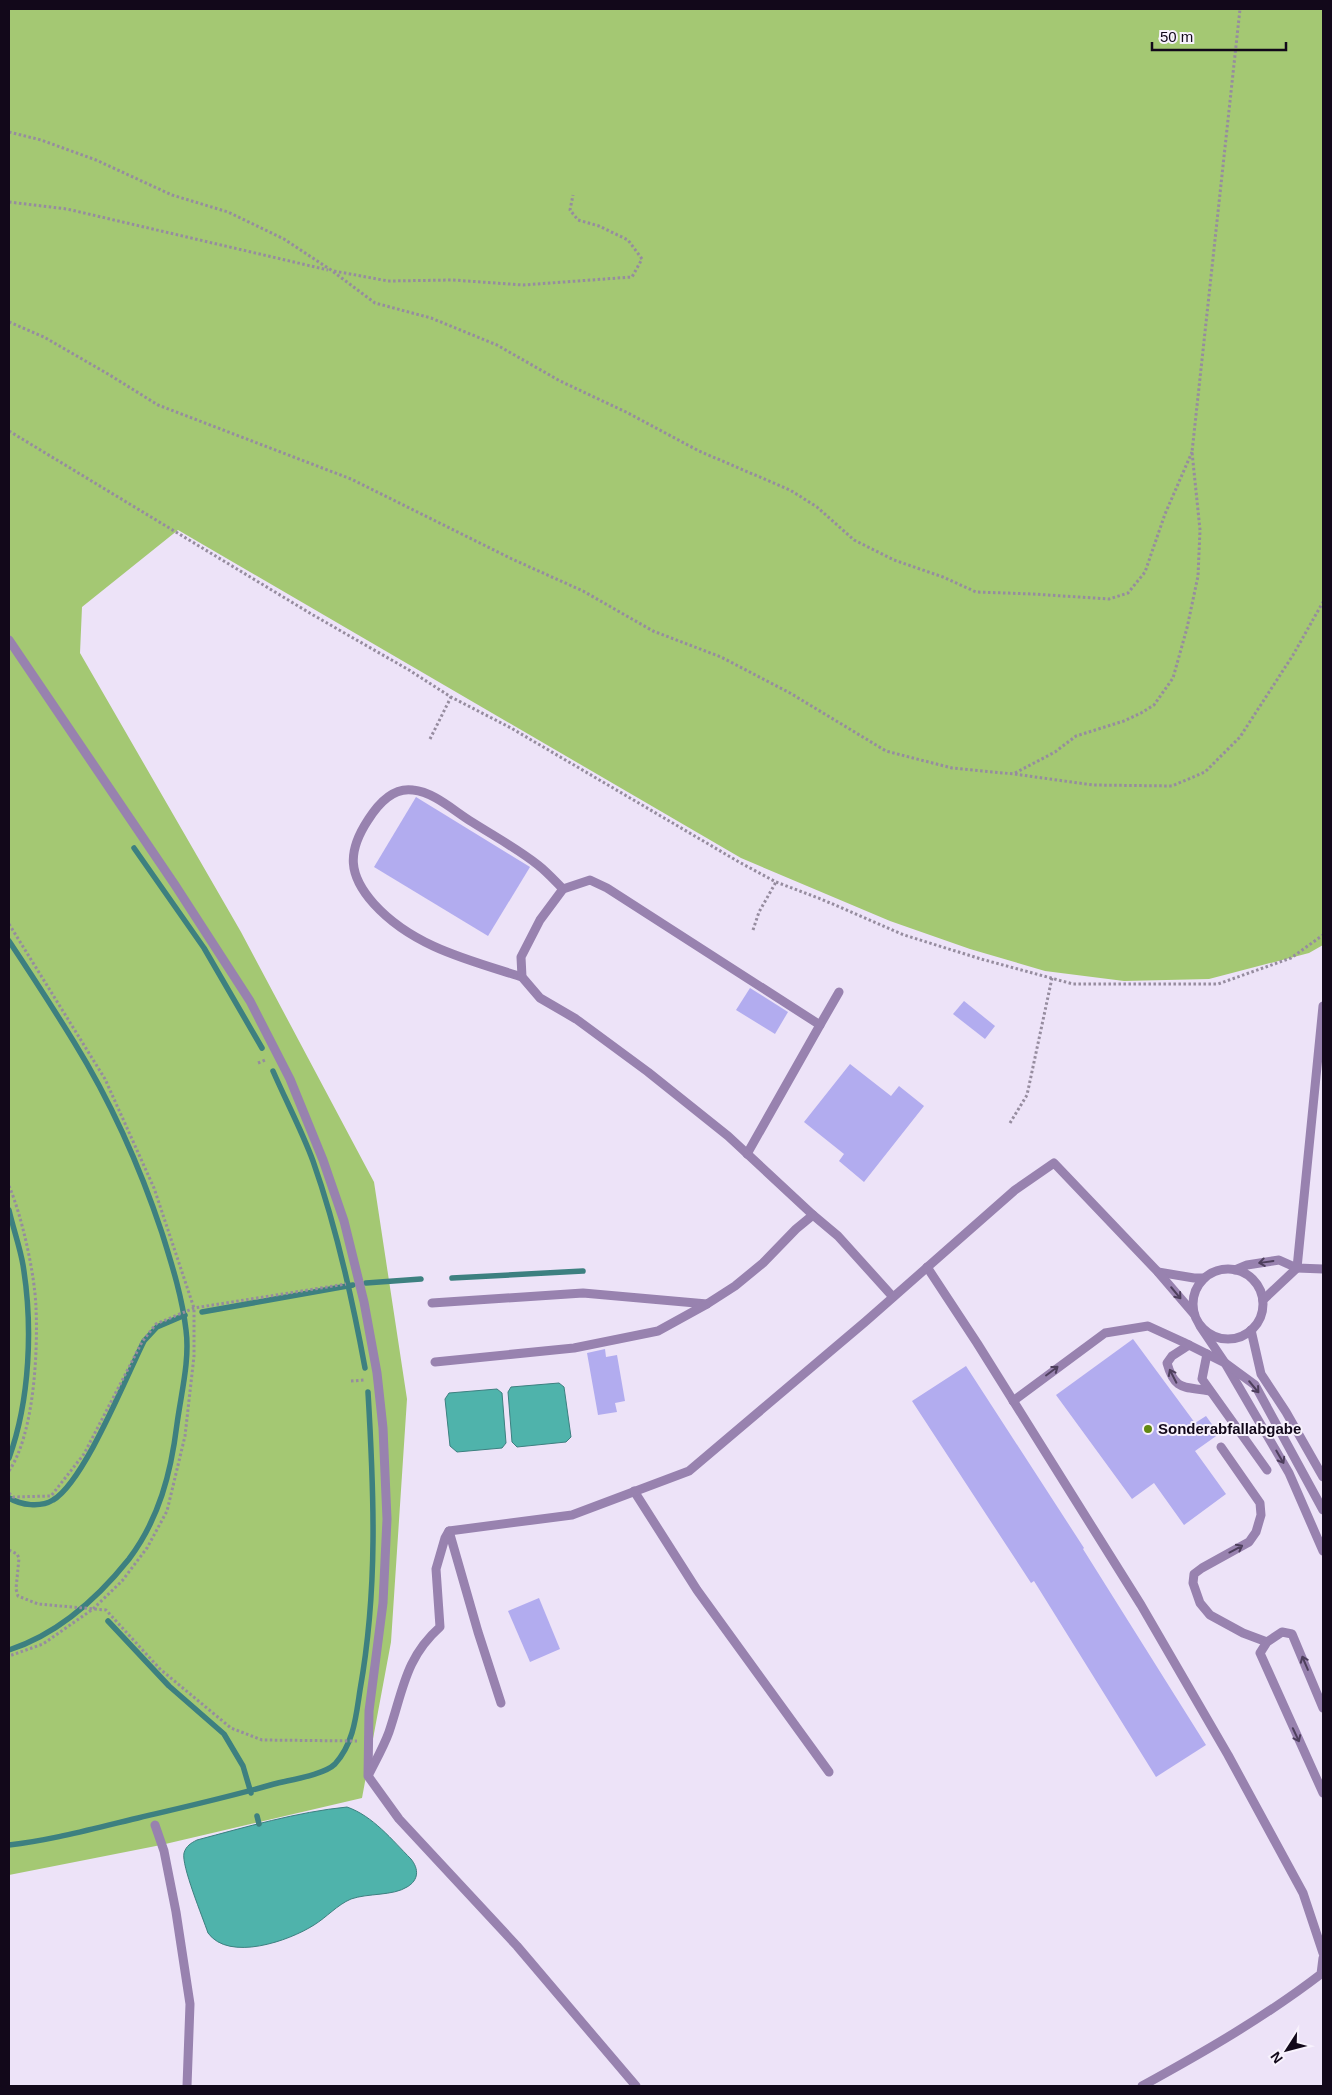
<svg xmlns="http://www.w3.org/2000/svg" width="1332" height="2095" font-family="Arial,sans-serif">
<rect width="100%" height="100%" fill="#ede3f8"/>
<path fill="#a4c873" d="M9,9H1323V945L1309,953L1209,979L1124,981L1045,971L970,949L890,921L741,858L178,530L82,607L80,653L241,932L374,1182L407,1399L391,1642L362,1798L161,1845L9,1875Z"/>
<g fill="#4fb3ab" stroke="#3d8080">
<path d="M559,1383L564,1387L571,1437L566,1442L517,1447L512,1442L508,1392L511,1387Z"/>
<path d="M497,1389L502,1393L506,1443L502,1448L457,1452L450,1446L445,1399L449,1393Z"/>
<path d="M347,1807C373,1816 392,1840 411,1859C419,1869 419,1880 407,1887C393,1896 368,1893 351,1899C337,1905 327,1917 314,1925C289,1941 229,1962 208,1933C203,1918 181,1865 184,1853C186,1846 191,1843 197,1840C246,1827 297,1812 347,1807Z"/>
</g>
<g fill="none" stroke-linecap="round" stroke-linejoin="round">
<g stroke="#3d8080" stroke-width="5.5">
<path d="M134,848L204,948L262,1048"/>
<path d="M9,941C31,974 53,1008 74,1042C111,1102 140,1167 162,1233C172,1265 182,1296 186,1330C190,1360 181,1394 177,1424C171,1473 159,1519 129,1559C97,1599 58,1634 9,1650"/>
<path d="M273,1071C286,1101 302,1131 313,1161C337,1229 352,1297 365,1368"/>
<path d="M9,1210C13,1228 20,1247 23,1265C33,1326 30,1400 9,1458"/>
<path d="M452,1278L583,1271"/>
<path d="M366,1283L421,1279"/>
<path d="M202,1312L353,1285"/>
<path d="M9,1498C21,1505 40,1508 53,1500C84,1482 126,1377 144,1341L157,1327L185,1315"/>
<path d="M108,1621L169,1686L224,1734L243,1766L251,1793"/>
<path d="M257,1816L259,1824"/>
<path d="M9,1845C53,1840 95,1828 138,1818C184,1807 229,1797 274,1784C289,1780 324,1775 335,1764C354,1743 356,1716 360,1690C378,1589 374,1494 368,1392"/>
</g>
</g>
<g fill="#b2acef">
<path d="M416,797L530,867L488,936L374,867Z"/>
<path d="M750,988L788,1012L775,1034L736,1010Z"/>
<path d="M964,1001L995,1026L985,1039L953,1014Z"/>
<path d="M850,1064L891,1096L899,1086L924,1106L864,1182L839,1161L844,1154L804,1122Z"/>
<path d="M1133,1339L1195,1423L1206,1416L1219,1434L1195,1451L1226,1494L1184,1525L1154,1483L1132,1499L1056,1395Z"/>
<path d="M605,1349L606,1357L617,1355L625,1401L615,1403L617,1412L598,1415L587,1353Z"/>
<path d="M966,1366L1084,1548L1083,1549L1206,1745L1156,1777L1034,1581L1031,1583L912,1401Z"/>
<path d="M539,1598L560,1649L530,1662L508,1611Z"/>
</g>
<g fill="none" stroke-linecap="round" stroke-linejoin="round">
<g stroke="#968c9f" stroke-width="3" stroke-dasharray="2.5 2.5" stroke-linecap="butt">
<path d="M9,132L41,140L96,160L172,195L228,212L284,239L331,270L375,303L431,318L497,345L560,381L626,412L699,451L790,490L817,507L854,540L894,560L943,577L976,592L1033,594L1109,599L1128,593L1145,572L1165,514L1192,452"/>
<path d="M9,202L67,209L328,270"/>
<path d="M334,271L388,281L453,280L523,285L632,277L642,259L628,240L599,226L578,220L570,210L573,195"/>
<path d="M9,322L44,337L108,374L158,405L351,479L512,559L583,591L653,631L721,657L790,693L886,751L952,768L1014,774L1093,785L1172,786L1205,772L1240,737L1293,655L1323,602"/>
<path d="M9,431L313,615L409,670L451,697L511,728L739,862L776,882L821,899L904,935L981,959L1073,984H1218L1291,958L1323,935"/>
<path d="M430,739L451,697"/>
<path d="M1015,773L1055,752L1076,736L1124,721L1141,713L1154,705L1173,678L1187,628L1198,576L1200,530L1192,452L1240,9"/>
<path d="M9,924L105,1079L154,1188L194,1308V1356L185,1436L167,1511L147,1548L122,1581L93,1609L43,1644L9,1656"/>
<path d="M753,930L759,912L776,882"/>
<path d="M258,1063L265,1060"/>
<path d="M1010,1123L1027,1095L1052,978"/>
<path d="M9,1186C22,1216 35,1275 36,1308C38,1353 34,1434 9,1471"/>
<path d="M351,1381L365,1380"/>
<path d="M9,1493L13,1497L51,1496L84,1454L142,1342L156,1324L194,1308L346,1284"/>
<path d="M9,1550L17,1554L19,1558L16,1589L18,1596L38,1604L106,1610L160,1669L231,1728L262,1740L357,1741"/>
</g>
<g stroke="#9882af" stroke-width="9">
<path d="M9,640L175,885L250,1001L290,1079L323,1160L344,1221L364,1302L377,1373L383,1428L387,1519L383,1603L369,1711L368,1776L399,1819L517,1946L636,2086"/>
<path d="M522,977C469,960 413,947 374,904C348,875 347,852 368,820C378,804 393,787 413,790C434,792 454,811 472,822C494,836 518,849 538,865C547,872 555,881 563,889"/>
<path d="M747,1154L820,1025"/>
<path d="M813,1215L728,1136L648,1072L576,1019L540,998L522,977L521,957L540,920L563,889L590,880L607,888L820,1025L839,992"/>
<path d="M927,1267L977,1343L1141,1605L1228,1755L1303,1893L1323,1953"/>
<circle cx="1228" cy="1304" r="35"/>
<path d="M1235,1270L1247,1265L1279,1260L1297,1268L1323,1269"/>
<path d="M1158,1272L1194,1278H1204"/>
<path d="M1263,1300L1297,1268L1323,1006"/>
<path d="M432,1303L583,1293L707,1304L735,1286L763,1263L796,1229L813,1215L838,1236L893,1297"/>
<path d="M1200,1326L1225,1363L1289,1473L1323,1551"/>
<path d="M1251,1330L1261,1374L1286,1412L1323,1477"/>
<path d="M1189,1345L1172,1356L1167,1363C1175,1392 1185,1386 1210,1391"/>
<path d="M1207,1354L1202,1379L1267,1470"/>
<path d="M435,1362L574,1348L658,1331L707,1304"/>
<path d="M1013,1401L1105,1333L1148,1326L1183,1342L1225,1363L1255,1385L1323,1510"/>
<path d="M1221,1447L1260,1503L1261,1515L1256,1532L1249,1542L1202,1568L1194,1574L1193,1583L1200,1603L1210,1615L1243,1633L1267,1642"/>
<path d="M634,1491L697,1590L829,1772"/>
<path d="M449,1531L478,1632L501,1703"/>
<path d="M1323,1708L1292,1634L1282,1632L1267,1642L1260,1653L1323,1793"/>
<path d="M369,1774C376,1760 384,1746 389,1732C403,1691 405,1658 440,1627L436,1569L445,1538L449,1531L572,1515L689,1471L865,1322L1015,1190L1054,1163L1158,1272L1194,1314"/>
<path d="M155,1825L164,1851L176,1912L190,2004L187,2086"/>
<path d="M1142,2086C1204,2052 1265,2017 1321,1974L1323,1958"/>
</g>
</g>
<defs><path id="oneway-shaft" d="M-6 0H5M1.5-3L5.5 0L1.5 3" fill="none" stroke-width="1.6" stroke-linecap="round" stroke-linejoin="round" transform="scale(1.25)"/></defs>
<g stroke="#4e3f5d">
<use href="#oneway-shaft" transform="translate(1266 1262) rotate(172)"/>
<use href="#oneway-shaft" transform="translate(1176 1293) rotate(50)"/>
<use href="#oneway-shaft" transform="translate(1052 1371) rotate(-37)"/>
<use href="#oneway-shaft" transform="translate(1173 1376) rotate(-117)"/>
<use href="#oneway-shaft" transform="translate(1254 1387) rotate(50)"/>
<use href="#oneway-shaft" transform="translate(1280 1457) rotate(60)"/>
<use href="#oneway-shaft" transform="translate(1236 1549) rotate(-28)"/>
<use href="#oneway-shaft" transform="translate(1305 1663) rotate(-113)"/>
<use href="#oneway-shaft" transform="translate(1296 1735) rotate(65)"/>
</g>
<circle fill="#628913" stroke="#f8f2fd" stroke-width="2" cx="1148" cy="1429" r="5"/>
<g text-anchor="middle" stroke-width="4" stroke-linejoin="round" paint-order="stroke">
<g font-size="15" font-weight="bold" fill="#12081a" stroke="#f8f2fd" text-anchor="start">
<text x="1158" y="1434">Sonderabfallabgabe</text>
</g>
</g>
<rect width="1332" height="2095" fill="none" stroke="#12081a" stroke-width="20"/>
<g transform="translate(1287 2050) rotate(234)" stroke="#f8f2fd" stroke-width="4" paint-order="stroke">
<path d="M0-4L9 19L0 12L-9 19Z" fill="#12081a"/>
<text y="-8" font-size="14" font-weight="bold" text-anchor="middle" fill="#12081a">N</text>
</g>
<path d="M1152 42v8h134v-8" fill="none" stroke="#12081a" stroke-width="2.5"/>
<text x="1160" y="42" font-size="15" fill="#12081a" stroke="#f8f2fd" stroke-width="4" paint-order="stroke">50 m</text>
</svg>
